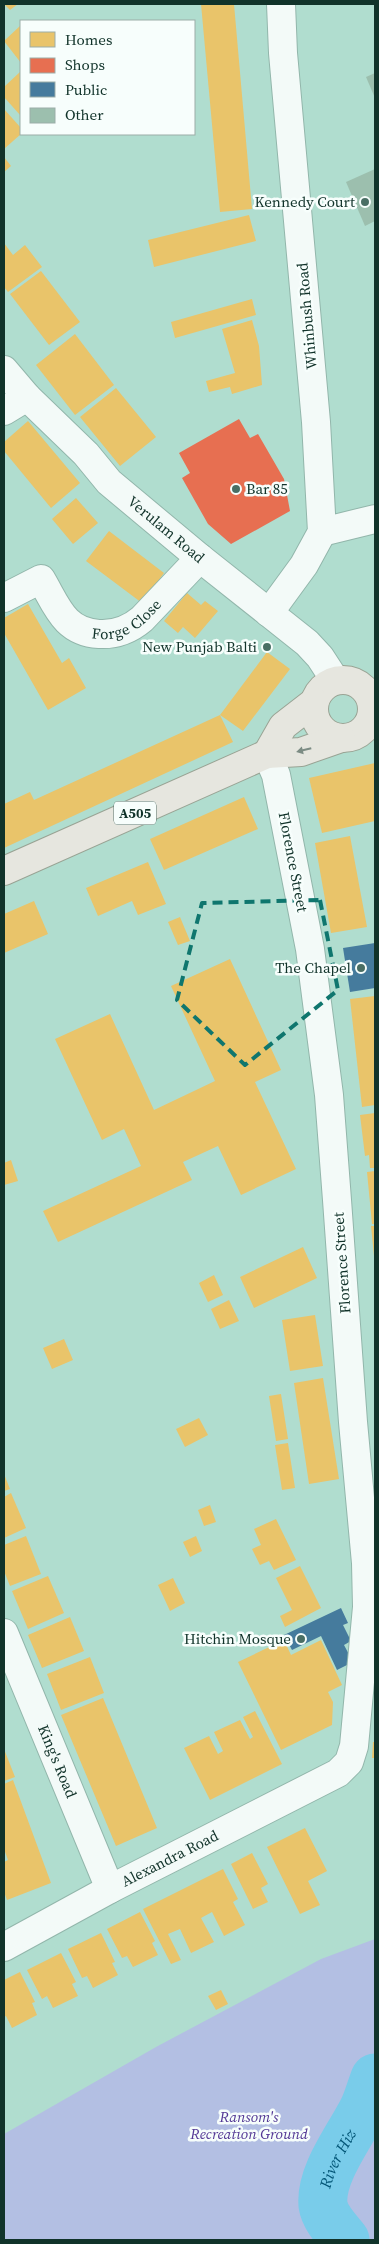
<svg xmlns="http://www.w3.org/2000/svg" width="379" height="2244" font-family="'Source Serif 4',serif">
<rect width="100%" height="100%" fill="#b0ddcf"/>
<path fill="#b3bfe3" d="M375,1939V2058L362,2100L375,2104V2240H4V2134L156,2047L321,1959Z"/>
<g fill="#e9c46a">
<path d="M4,4H18L10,10Z"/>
<path d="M201,4H234L252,209L220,212Z"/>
<path d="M21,25V63L4,41Z"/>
<path d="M21,71V114L20,115L4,97V87Z"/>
<path d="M4,109L21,128V134L4,149Z"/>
<path d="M4,157L11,166L4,172Z"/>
<path d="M249,215L256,241L154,267L148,240Z"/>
<path d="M4,243L13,255L25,245L42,267L8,292L4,287Z"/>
<path d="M41,271L80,322L49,345L10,294Z"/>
<path d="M252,299L256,315L175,338L171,322Z"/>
<path d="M252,320L259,346L262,385L232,394L230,387L209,392L206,381L235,373L222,329Z"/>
<path d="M75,334L114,385L75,415L36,365Z"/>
<path d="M116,388L156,437L120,466L80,417Z"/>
<path d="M28,421L80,483L51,508L4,451V442Z"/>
<path d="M76,498L98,523L73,544L52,519Z"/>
<path d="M109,531L164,573L142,603L86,561Z"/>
<path d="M187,593L201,605L205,601L218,611L195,638L183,627L178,633L164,621Z"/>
<path d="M28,604L62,663L69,658L86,688L48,710L4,633V618Z"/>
<path d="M267,652L290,669L243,731L220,715Z"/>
<path d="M220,715L233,742L4,848V804L30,792L34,800Z"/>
<path d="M375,763V821L322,833L309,778Z"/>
<path d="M244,797L258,829L164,870L150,839Z"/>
<path d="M350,836L367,927L331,933L315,843Z"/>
<path d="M148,862L166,904L138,915L132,901L98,916L86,888Z"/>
<path d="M34,901L48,934L4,953V914Z"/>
<path d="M180,917L190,941L178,945L168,922Z"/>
<path d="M230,959L281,1070L255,1082L296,1169L241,1195L218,1146L183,1162L192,1180L58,1242L43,1211L141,1166L124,1129L102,1140L55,1039L110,1014L154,1110L215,1081L171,986Z"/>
<path d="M375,996V1105L362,1107L350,999Z"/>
<path d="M375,1113V1168H370L369,1155L365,1156L360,1115Z"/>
<path d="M11,1160L18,1181L4,1185V1163Z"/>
<path d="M375,1171V1224H372L367,1172Z"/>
<path d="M371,1226H375V1256H374Z"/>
<path d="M303,1247L317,1278L254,1308L240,1277Z"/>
<path d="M214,1275L223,1295L208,1302L199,1283Z"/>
<path d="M229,1300L239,1321L220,1329L211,1309Z"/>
<path d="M315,1315L323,1366L290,1371L282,1320Z"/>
<path d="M64,1339L73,1360L52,1369L43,1348Z"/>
<path d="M323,1378L339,1479L309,1484L294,1383Z"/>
<path d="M281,1394L288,1439L276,1441L269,1396Z"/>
<path d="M199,1418L208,1435L185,1447L176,1429Z"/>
<path d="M288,1443L295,1488L282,1490L275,1445Z"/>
<path d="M4,1474L10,1489L4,1491Z"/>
<path d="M11,1493L26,1528L4,1538V1497Z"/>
<path d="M210,1505L216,1522L204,1526L198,1510Z"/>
<path d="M276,1519L296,1560L274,1570L269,1561L260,1565L252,1549L261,1545L254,1529Z"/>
<path d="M26,1536L41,1574L10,1586L4,1571V1545Z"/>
<path d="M196,1536L202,1551L190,1557L183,1542Z"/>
<path d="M300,1566L321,1608L285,1627L280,1616L292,1610L276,1578Z"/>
<path d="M48,1576L64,1613L28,1629L12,1591Z"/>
<path d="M173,1578L185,1603L170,1611L158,1585Z"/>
<path d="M70,1617L84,1651L42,1668L28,1635Z"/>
<path d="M284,1640L291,1655L321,1640L342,1685L328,1692L333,1702L332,1725L281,1750L238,1662Z"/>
<path d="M90,1657L104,1693L61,1710L47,1674Z"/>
<path d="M103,1698L157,1828L116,1846L61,1715Z"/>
<path d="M255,1711L282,1764L210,1800L184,1748L209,1736L218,1754L223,1751L214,1732L240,1720L250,1739L253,1737L243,1717Z"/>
<path d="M373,1742H375V1758H372Z"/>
<path d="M4,1749L15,1777L4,1781Z"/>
<path d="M13,1780L51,1883L7,1900L4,1892V1862L8,1860L4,1849V1784Z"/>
<path d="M305,1828L327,1871L308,1881L320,1905L300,1914L267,1847Z"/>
<path d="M252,1853L268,1884L261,1888L268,1902L253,1909L231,1864Z"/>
<path d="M223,1869L238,1899L233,1902L245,1925L224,1936L212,1912L201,1918L214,1942L191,1953L180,1929L168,1934L181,1960L171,1964L143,1909Z"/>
<path d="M140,1912L155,1941L152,1943L158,1955L133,1967L127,1956L122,1958L107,1929Z"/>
<path d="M101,1933L115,1962L112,1963L118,1975L93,1988L87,1976L82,1978L68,1949Z"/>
<path d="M61,1953L76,1982L72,1984L78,1996L53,2008L47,1996L42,1999L27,1970Z"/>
<path d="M20,1972L35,2002L32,2003L37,2015L12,2028L6,2016L4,2017V1980Z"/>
<path d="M221,1990L228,2004L216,2010L208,1996Z"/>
</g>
<path fill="#e76f51" d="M239,419L250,438L258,434L284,479L290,511L231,544L208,524L182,478L190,473L179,453Z"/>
<g fill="#457b9d">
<path d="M375,943V988L350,992L343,948Z"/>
<path d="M341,1608L348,1623L343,1625L351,1641L344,1645L353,1662L337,1670L321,1636L292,1650L284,1635Z"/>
</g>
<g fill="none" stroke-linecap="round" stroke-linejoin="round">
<path stroke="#79ccea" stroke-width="49" id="s1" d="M345,2240C337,2230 325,2218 323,2205C320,2174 350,2136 363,2110C368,2100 371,2088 375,2078"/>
</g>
<g fill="#9cbfae">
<path d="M375,73V98L366,77Z"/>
<path d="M375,169V221L365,226L346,182Z"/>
</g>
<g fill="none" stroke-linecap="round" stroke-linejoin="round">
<defs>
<g id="street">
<path d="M4,411L27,397"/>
<path d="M322,532L375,519"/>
<path id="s2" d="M4,598L41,579C57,606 64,632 99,634C116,635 129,630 142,619L200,558"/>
<path id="s3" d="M4,1633L110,1889"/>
<path id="s4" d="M4,1947L110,1889L338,1773L349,1762L354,1746L367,1607L366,1563L353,1422L337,1200L329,1095L310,949L276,775L267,754"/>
</g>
<g id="secondary">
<path id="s5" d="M4,370L27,397L86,454L109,482L200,558L307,643L320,657L335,680"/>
<path d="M269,613L304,565L322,532L316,422L283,53L281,4"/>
</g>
<g id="primary">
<circle cx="343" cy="709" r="29"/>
<path d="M267,754L283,726L314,702"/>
<path d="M4,871L267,754L301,752L341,738"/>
</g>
</defs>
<use href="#street" stroke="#92b6ab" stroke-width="30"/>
<use href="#secondary" stroke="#92b6ab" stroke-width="30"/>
<use href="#primary" stroke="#99a394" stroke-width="30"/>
<use href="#street" stroke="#f3faf8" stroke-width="28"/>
<use href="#secondary" stroke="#f3faf8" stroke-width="28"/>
<use href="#primary" stroke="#e6e6df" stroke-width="28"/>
</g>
<defs><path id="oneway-solid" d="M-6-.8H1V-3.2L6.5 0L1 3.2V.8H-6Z" transform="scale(1.25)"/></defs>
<use fill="#7c8c84" href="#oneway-solid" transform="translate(304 750) rotate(166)"/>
<path fill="none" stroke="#0f766e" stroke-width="4" stroke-dasharray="10 6" stroke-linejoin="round" d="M320,900L338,990L245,1065L177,1000L202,903Z"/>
<g fill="#496e64" stroke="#f7fefc" stroke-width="2">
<circle cx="365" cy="202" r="5"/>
<circle cx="236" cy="489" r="5"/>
<circle cx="267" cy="647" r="5"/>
<circle cx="361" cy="968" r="5"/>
<circle cx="301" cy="1639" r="5"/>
</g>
<g text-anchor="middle" stroke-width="5" stroke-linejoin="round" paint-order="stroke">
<rect fill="#f7fefc" stroke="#567069" stroke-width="1" x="114" y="801.5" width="42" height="23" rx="4"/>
<g font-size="14" font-weight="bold" fill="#11332a">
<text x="135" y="818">A505</text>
</g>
<g font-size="15" fill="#11332a" stroke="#f7fefc" text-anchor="end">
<text x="355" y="207">Kennedy Court</text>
<text x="246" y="494" text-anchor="start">Bar 85</text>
<text x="257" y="652">New Punjab Balti</text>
<text x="351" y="973">The Chapel</text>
<text x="291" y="1644">Hitchin Mosque</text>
</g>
<g font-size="15" fill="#11332a" stroke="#f7fefc">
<text transform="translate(307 316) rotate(-95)" y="5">Whinbush Road</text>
<text dy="5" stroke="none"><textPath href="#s5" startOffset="228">Verulam Road</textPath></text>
<text dy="5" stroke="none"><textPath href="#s2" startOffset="158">Forge Close</textPath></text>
<text transform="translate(293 862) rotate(79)" y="5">Florence Street</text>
<text transform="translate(342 1263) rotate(-94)" y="5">Florence Street</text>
<text dy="5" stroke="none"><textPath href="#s3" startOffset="139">King's Road</textPath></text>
<text dy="5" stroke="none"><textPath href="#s4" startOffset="188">Alexandra Road</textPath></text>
</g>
<g font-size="15" font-style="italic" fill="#533895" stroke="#f7fefc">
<text x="249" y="2122">Ransom's<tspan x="249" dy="17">Recreation Ground</tspan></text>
</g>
<g font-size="16" font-style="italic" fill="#045778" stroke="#f7fefc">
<text dy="6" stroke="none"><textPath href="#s1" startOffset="91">River Hiz</textPath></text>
</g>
</g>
<rect width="379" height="2244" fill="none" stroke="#11332a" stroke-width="10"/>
<rect x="20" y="20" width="175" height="115" fill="#f7fefc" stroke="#9bada8"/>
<rect x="30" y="32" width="25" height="15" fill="#e9c46a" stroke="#9bada8"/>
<text x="65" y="45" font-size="15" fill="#11332a">Homes</text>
<rect x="30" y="58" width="25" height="15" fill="#e76f51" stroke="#9bada8"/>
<text x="65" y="70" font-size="15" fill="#11332a">Shops</text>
<rect x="30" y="82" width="25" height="15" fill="#457b9d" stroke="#9bada8"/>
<text x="65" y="95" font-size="15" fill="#11332a">Public</text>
<rect x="30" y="108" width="25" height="15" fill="#9cbfae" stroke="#9bada8"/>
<text x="65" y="120" font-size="15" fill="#11332a">Other</text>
</svg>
